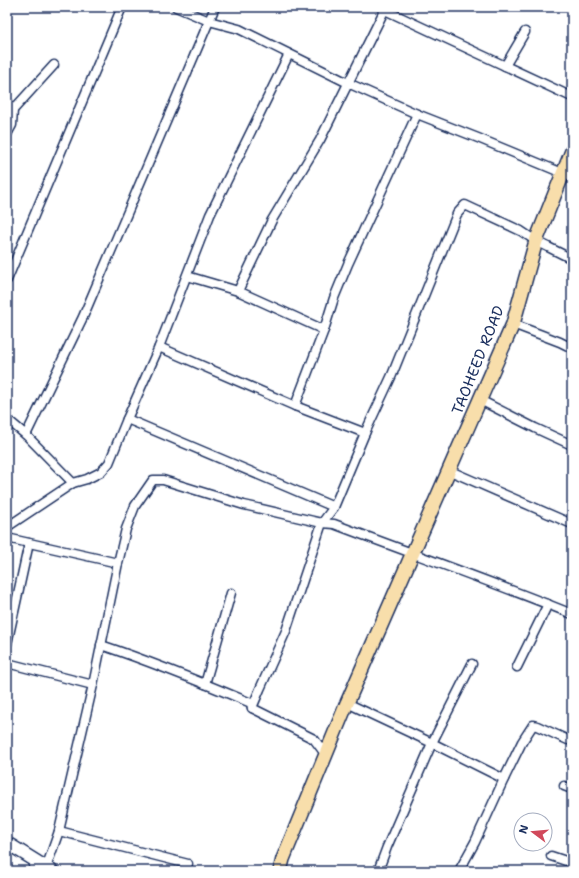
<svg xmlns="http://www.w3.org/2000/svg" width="579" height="878" font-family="'Shantell Sans',sans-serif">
<rect width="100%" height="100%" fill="#fff"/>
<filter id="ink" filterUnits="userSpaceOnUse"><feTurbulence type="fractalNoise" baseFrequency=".025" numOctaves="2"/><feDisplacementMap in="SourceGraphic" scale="8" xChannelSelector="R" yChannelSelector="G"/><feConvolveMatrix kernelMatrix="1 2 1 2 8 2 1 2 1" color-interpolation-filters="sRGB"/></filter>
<g filter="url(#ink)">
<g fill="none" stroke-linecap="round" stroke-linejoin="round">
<defs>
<g id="street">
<path d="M176,7L209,21L239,29L348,83L417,114L478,138L572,177"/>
<path d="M385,10L572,97"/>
<path d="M505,66L525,32"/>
<path d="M7,101L13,110L12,125L7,134"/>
<path d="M13,110L54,65"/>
<path d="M187,276L238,291L324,330"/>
<path d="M7,280L122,7"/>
<path d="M238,291L272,220L320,140L386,7"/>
<path d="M513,324L560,342L572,348"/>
<path d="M159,347L295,406L365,433"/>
<path d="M480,400L535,428L572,445"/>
<path d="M295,406L324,330L334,298L348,264L417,114"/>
<path d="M7,419L26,435L73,483L7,527"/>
<path d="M127,419L334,507"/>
<path d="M26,435L83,317L215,7"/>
<path d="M448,470L572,524"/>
<path d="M73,483L87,479L101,472L109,463L127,419L159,347L210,215L289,54"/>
<path d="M7,538L118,563"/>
<path d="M7,644L29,543"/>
<path d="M101,645C152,662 201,682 251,703L252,708L314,739L326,755"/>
<path d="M7,663L93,685"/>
<path d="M517,667L548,604"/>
<path d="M205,684L231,593"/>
<path d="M347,703L432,743L504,779"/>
<path d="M252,708L260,689L286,631L322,523L334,507L365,433L392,375L457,214L465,205L521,231L536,241L572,259"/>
<path d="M564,786L572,789"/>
<path d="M59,831L188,864"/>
<path d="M551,856L572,863"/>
<path d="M46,868L59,831L93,685L118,563L126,529L135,506L153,480H163L244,505L322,523L334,524C413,554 493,582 572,614"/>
<path d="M33,871L35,860"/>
<path d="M378,871L387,847L432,743L472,664"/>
<path d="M459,871L475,842L504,779L522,742L533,725L537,726L568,740H572"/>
</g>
<path id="secondary" d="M7,843L52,871"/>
<path id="primary" d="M280,871L283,859L347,703L513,324L536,241L572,151"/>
</defs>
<use href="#street" stroke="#1b2f5e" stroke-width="11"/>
<use href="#secondary" stroke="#1b2f5e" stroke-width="15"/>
<use href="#primary" stroke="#1b2f5e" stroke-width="16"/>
<use href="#street" stroke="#fff" stroke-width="8"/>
<use href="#secondary" stroke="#fff" stroke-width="12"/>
<use href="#primary" stroke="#f8deab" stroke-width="13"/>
</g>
</g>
<g text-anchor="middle" stroke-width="3" stroke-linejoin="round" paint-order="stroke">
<g font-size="15" fill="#1b2f5e" stroke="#fff">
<text transform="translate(478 360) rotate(-68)" y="5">TAOHEED ROAD</text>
</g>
</g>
<rect width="579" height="878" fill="none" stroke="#fff" stroke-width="24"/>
<rect x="12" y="12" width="555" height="854" fill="none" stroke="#1b2f5e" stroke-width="1.5" filter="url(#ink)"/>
<g transform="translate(533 832) rotate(286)"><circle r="19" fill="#ffffff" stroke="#a4acbf"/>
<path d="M0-3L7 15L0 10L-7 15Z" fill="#d1495b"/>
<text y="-6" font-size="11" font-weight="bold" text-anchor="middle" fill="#1b2f5e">N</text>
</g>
</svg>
